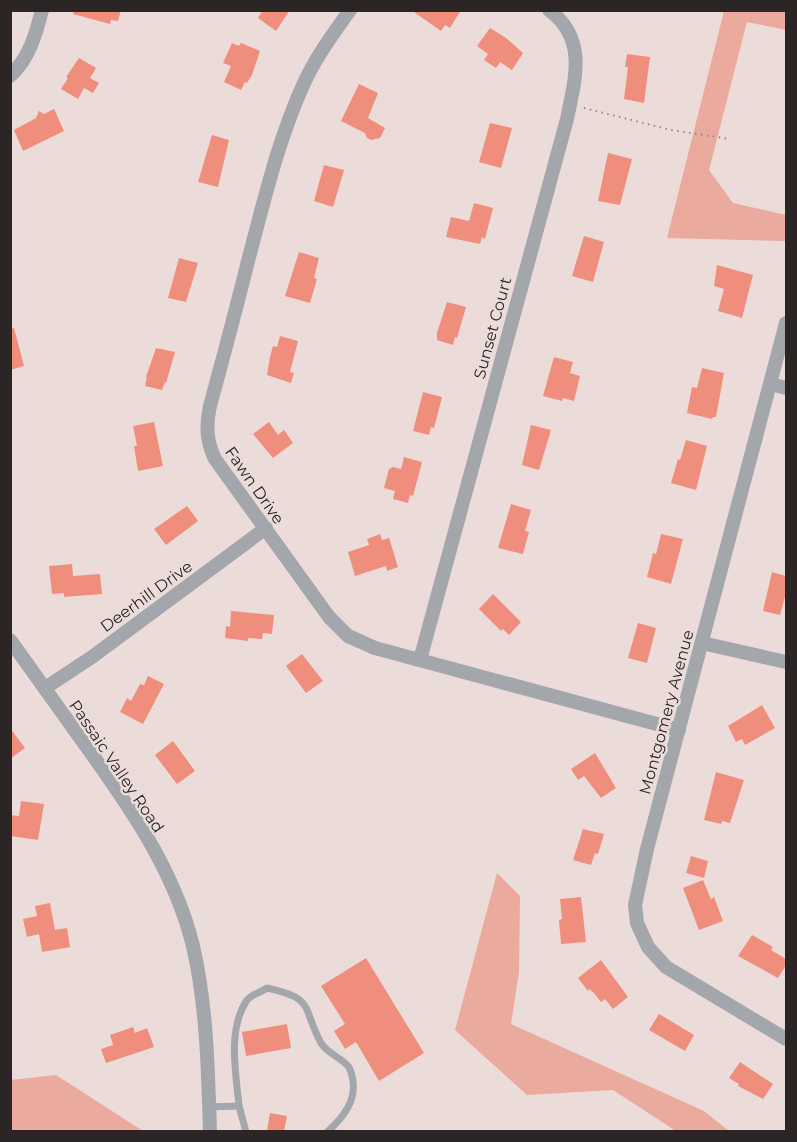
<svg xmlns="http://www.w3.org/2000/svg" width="797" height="1142" font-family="Montserrat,sans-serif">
<rect width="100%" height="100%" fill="#ebdcda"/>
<g fill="#eaaa9e">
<path d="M724,11H786V30L747,22L709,170L733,203L786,215V241L667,238Z"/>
<path d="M497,873L520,896L519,972L511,1024L704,1111L729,1131H673V1129L613,1090L527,1095L455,1030Z"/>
<path d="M56,1075L143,1131H11V1080Z"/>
</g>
<g fill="#f08e7d">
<path d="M74,10H121L118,21L111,20L110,24L73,14Z"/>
<path d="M263,10H290L276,31L258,18Z"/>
<path d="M411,10H461L450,28L445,25L441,31Z"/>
<path d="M490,28L506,38L523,53L512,70L500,62L496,68L484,60L488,54L477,46Z"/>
<path d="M232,43L239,46L241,43L260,51L252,75L247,83L245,82L241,90L224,82L231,66L223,63Z"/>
<path d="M627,54L650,57L644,103L624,99L628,67H625Z"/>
<path d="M79,58L96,68L90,78L99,83L93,93L84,88L78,99L61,89L68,78L66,77Z"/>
<path d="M359,84L378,93L368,118L385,128L380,138L371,140L367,138L365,133L341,121Z"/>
<path d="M54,109L64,131L23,151L14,130L36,118L39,111L44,114Z"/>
<path d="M490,123L512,128L501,168L479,162Z"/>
<path d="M212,135L229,140L218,187L198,182Z"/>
<path d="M608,153L632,159L620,205L598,201Z"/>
<path d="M324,165L344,170L333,207L314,201Z"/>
<path d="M474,203L493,208L485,239L482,237L480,244L446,237L451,217L469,221Z"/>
<path d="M584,236L604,242L593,282L572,276Z"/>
<path d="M299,252L319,258L314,278L317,279L310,303L285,296Z"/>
<path d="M179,258L198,263L186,302L168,298Z"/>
<path d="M717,265L753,275L742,318L718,311L724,289L714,286Z"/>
<path d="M447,302L466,307L457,338L455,337L453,345L437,340V333Z"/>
<path d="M14,328L24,366L10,370V329Z"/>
<path d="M280,336L298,341L290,372L294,373L291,383L267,375L270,357L273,346L277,347Z"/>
<path d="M156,348L175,352L166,383L165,382L162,390L145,386L147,377H146Z"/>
<path d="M554,357L573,362L570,373L580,376L574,401L563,398L562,401L543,396Z"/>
<path d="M702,368L724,373L716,417H713L712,419L687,413L692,387L697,388Z"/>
<path d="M423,392L442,397L434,428L431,427L429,435L413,431Z"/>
<path d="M154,422L163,466L138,471L134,446H137L133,426Z"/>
<path d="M269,422L278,435L284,430L293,443L273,458L253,434Z"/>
<path d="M531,425L551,430L539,470L522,465Z"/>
<path d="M686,440L707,446L696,490L671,483L678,459L680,460Z"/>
<path d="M404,457L422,462L413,496L410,495L408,503L393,499L395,491L384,488L389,469L393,467L401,469Z"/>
<path d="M511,504L531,510L525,531L529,532L523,554L498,548Z"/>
<path d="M187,506L198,521L166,545L154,529Z"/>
<path d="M380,534L382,540L389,538L398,567L387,571L386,566L355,576L348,552L369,545L367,539Z"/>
<path d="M661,534L683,539L671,584L647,577L653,553L656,554Z"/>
<path d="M72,564L73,576L100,574L102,594L64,597V593L52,594L49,566Z"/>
<path d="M772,572L786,576V593L780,615L763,611Z"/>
<path d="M493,594L521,622L509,635L503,629L501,631L479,609Z"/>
<path d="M231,611L274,615L272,634L263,633L262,639L248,638V641L225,638L226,626L230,627Z"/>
<path d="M638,623L656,628L647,663L628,658Z"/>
<path d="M302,654L323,681L306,693L286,666Z"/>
<path d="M148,676L164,684L143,724L120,712L127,698L131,701L140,684L144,685Z"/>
<path d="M762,705L775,728L745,745L742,739L736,742L728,726Z"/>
<path d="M10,728L25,748L10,759Z"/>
<path d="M173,741L195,771L177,784L155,755Z"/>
<path d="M595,753L616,788L601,798L584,776L578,780L571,769Z"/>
<path d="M716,772L744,780L730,823L722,821L721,824L704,820Z"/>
<path d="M21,801L44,804L38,840L10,836V815L19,816Z"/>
<path d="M583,829L604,834L598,854L595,853L591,865L573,860Z"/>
<path d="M691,856L708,861L704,878L686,873Z"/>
<path d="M703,880L711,899L714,897L723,921L699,930L683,888Z"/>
<path d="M581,897L586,942L561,944L559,920L562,919L560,899Z"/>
<path d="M50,903L55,930L67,928L70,947L42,952L39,934L27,937L23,919L37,916L35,906Z"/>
<path d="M752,935L773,947L771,950L786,959V965L778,978L738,956Z"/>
<path d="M366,958L424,1053L379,1081L356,1042L345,1049L334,1031L345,1024L321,986Z"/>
<path d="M601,960L628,997L613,1009L605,999L601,1002L594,993L589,989L588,991L578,978Z"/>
<path d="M659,1014L694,1035L685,1051L649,1030Z"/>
<path d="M287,1024L291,1048L246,1056L242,1032Z"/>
<path d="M133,1027L135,1033L147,1028L154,1047L106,1063L101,1049L113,1045L110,1035Z"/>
<path d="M740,1062L773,1084L763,1099L738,1086L739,1084L729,1078Z"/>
<path d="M270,1113L287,1116L284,1131H267Z"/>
</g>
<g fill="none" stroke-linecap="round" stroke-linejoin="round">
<path stroke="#958a88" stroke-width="2" stroke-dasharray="1.5 4.5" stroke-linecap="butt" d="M584,108L671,130L730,139"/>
<g stroke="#a3a7ab" stroke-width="7">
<path d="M239,1106C236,1073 227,1030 247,1000C251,995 261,992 267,988C316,999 301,1006 321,1043C326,1052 339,1057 346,1064C350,1067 351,1071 352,1076C358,1099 344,1117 327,1132"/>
<path d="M209,1107L239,1106L246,1132"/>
</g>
<g stroke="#a3a7ab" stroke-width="14">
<path d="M350,10C333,34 316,57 304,83C278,140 264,201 248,261C236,310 223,358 210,406C206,426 206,440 215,459L329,617L348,636L375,648L679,730"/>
<path d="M10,76C29,59 36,34 42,10"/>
<path d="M786,323L647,849L635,905L637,923L648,947L666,967L786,1039"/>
<path d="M771,384L786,388"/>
<path d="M10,640C29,666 47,692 66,718C116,788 172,860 193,946C207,1007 208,1070 210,1132"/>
<path d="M702,643L786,662"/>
<path d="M420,660L567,119C575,79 588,39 549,10"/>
<path d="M45,688L92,657L266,528"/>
</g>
</g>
<g text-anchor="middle" stroke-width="5" stroke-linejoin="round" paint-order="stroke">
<g font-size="16" fill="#2b2625" stroke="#ebdcda">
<text transform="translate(492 328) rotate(-75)" y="6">Sunset Court</text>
<text transform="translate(255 485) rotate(55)" y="6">Fawn Drive</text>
<text transform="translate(146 596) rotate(-36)" y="6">Deerhill Drive</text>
<text transform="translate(666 712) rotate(-75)" y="6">Montgomery Avenue</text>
<text transform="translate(117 766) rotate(56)" y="6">Passaic Valley Road</text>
</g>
</g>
<rect width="797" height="1142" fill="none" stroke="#2b2625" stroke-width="24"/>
</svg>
